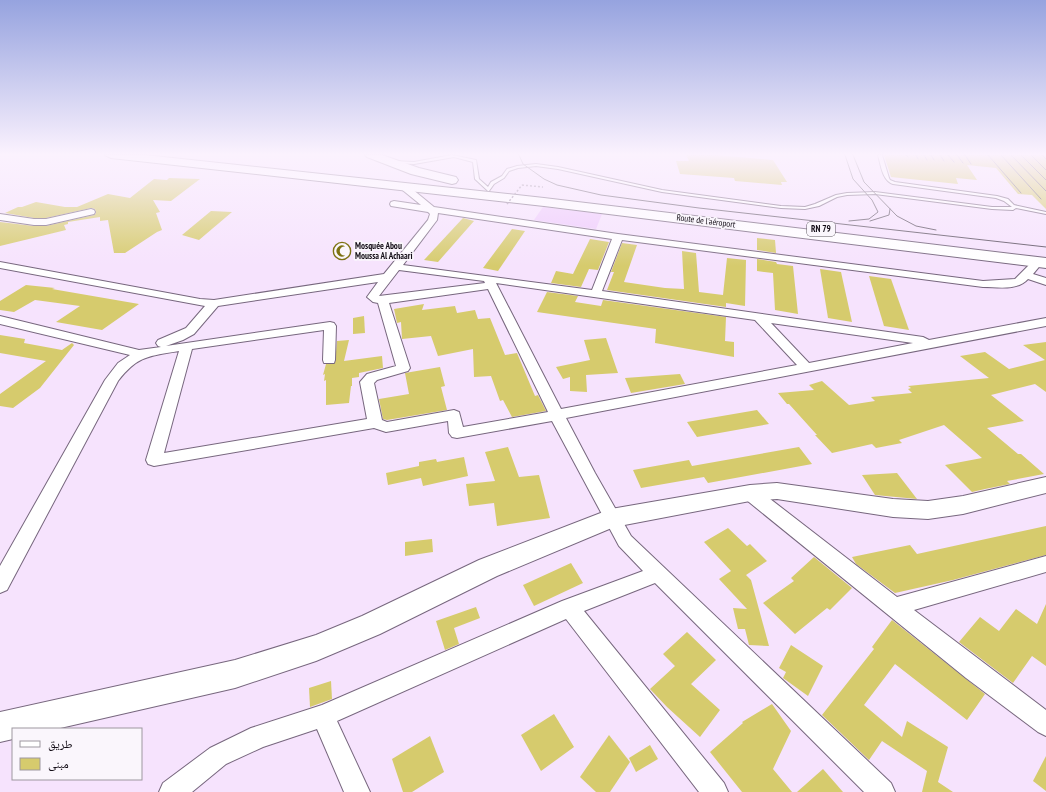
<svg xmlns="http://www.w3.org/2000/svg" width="1046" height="792" font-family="'PT Sans Narrow','Noto Naskh Arabic',sans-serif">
<rect width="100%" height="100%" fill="#f6e3fd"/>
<path fill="#eecafc" d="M543,207L602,214L596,229L534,220Z"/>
<g fill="#d6cb6d">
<path d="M686,155H716L773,160L787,182H781L782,185L747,182L735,181L734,178L680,174L676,161H689Z"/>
<path d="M884,155H1046V209L1032,195L1018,194L996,168L967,165L977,180L956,178L958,184L891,177Z"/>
<path d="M169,178L200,179L171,201L153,200L160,212L156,213L162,230L157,232L125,253H114L108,220L100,221V217L68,222V224L64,225L66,230L0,246V222L34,226H46L94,215L96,213L95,209L91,208L46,218H34L5,213L18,207H22L36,202L65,207H77L108,194L130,198L154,179L167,180Z"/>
<path d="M211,211L232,212L199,240L182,235Z"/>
<path d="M463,218L474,221L438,262L424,260Z"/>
<path d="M512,229L525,231L498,271L483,268Z"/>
<path d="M757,238L775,240L776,253L757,250Z"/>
<path d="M590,239L609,242L598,270L589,269L581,287L551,283L556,271L573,274Z"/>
<path d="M622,243L637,245L624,282L665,288L684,289L682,251L696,253L699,292L723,295L727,258L746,260L745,306L726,303V307L607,290L614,272H611Z"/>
<path d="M757,259L776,262L777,264L793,266L798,314L775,310L773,273L757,271Z"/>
<path d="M820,269L841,272L852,322L828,318Z"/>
<path d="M869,276L891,279L909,330L884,326Z"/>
<path d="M26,285L55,288L52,289L139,304L102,330L56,322L80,306L35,300L14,312L0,310V301Z"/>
<path d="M547,292L578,296L575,302L601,306L603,300L726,317L725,341L734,342V357L655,343L656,329L537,312Z"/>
<path d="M424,304L422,310L455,306L457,313L475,310L478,319L490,318L505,355L517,353L535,396L538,395L546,411L512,417L503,400L500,401L491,376L474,377L473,349L438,356L431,336L402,339L401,322L397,323L394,309Z"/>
<path d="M364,316L365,333L353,334V318Z"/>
<path d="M0,335L25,339L24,343L62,350L72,343L74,345L40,388L13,408L0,406V394L46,361L0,353Z"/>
<path d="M606,338L618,373L586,375L587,392L570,391V377L563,379L556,367L590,360L584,340Z"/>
<path d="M349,340L344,361L382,356L383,368L359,373V377L352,378V386H351L349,403L326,405V380L324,381L325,374L323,375L326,364L335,363L337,341Z"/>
<path d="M1046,342V392L1035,384L991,395L1024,421L987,428L1018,454H1021L1044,474L1007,481L1010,484L985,489L972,492L945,465L982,458L944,425L899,440L902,443L876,448L872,444L832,453L815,435H817L789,404H787L778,393L814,390L809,385L822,381L849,405L875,401L871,397L912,393L908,389L911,388L908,386L989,378L960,356L985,352L1009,369L1045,360L1023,345Z"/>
<path d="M440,367L445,386L441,387L447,410L387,420L383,419L379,399L409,394L405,373Z"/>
<path d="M680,374L685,384L631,393L625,378Z"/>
<path d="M757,410L769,424L697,437L687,422Z"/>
<path d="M508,447L519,477L539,475L550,518L497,526L494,503L469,506L466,484L495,481L485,452Z"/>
<path d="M799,447L812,464L708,483L704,477L641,488L633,470L689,460L692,466Z"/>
<path d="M464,457L468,476L423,486L421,478L388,485L386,473L419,466V462L436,459L437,462Z"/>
<path d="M897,473L917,499L875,495L862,475Z"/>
<path d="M1046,526V555L953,580L895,593L856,564L852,557L910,545L917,554Z"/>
<path d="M728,528L747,546L750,544L767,561L746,575L751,580L769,646L749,645L745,629H738L733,608L747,609L719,579L731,571L704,542Z"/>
<path d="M432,539L433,552L405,556V542Z"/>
<path d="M814,557L852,588L830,610L827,608L795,634L763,603L794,581L791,578Z"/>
<path d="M571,563L583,583L534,606L523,585Z"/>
<path d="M1046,604V666L1032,656L1013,683L959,642L980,617L999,631L1016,609L1037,624Z"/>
<path d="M476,607L480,618L454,628L459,644L445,650L436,621Z"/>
<path d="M892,620L985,694L967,720L895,664L864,705L902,737L907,721L948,747L938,782L953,792H922L927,771L882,741L869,760L822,715L874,649L872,647Z"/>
<path d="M687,632L716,660L691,684L720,710L700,737L667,707L650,689L675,666L663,654Z"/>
<path d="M791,645L823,666L808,696L783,678L786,672L779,668Z"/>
<path d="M331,681L332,699L310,707L309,688Z"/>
<path d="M772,704L791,731L773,769L792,792H742L710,752L743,723L742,722Z"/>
<path d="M554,714L574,747L541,771L521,735Z"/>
<path d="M609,735L630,762L610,792H596L580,777Z"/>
<path d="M430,736L444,772L412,792H403L392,759Z"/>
<path d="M650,745L658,759L636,772L629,758Z"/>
<path d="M1046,756V791L1033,781Z"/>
<path d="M823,769L843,792H797Z"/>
</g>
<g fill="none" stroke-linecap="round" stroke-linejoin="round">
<defs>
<path id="service" d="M452,155L476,160L479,179L488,187L491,182L502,176L507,169L517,166L536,164L558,167L662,190L781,206L805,207L815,204L836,195L847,193L875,192L992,207H1012L1004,201L996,198L893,184C882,180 881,165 878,155H882L889,178L890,180L895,182L997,196L1008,199L1014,205L1046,212V214L1016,208L1013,210L992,209L875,194L847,195L837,197L819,206L805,209L781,208L662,192L558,169L536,166L518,168L509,171L504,178L494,184L489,191H488L475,179L473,162L454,157L414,164L394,163L392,162L394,161L414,162Z"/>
<g id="minor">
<path d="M400,184H406L434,207L618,234L983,281L1015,279L1034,260H1042L1043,262L1033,274L1046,278V285L1028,279C1017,291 998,287 983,287L622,240L602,291L923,337L929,340L1046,318V326L566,418L595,473L631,536L891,783L895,792H864L655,583L584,611L724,783L728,792H699L566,619L337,721L370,792H344L317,729L263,747L226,764L192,792H159L163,783L210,748L251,728L322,705L562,601L643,571L619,546L552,421L457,438L452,437L449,433L448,421L386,432L374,428L154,466L148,464L146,460L179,351C149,356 137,356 118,381L7,590L0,593V566L105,380L118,363L130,355L0,324V316L139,350L161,347L158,346L156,343L158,340L186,328L205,306L0,268V262L200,299L214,300L384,274L428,220L430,214L428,212L391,206L390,204L391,202L394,201L421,205L400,188ZM438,213L612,239L592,290L403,265L437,220ZM399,270L484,281L485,283L379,296ZM378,282L367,297L373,302L378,303L396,366L367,374L360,382L367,419L164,453L192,349L324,330L323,360L324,363H334L335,360L336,326L334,323L330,322L166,346L183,340L194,334L218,306ZM496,283L755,320L797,365L561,409ZM488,289L548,412L463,427L459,412L454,410L387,422L382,420L374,383L377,380L408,371L410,368L389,303ZM771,323L913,343L809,363Z"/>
<path d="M91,209L94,210L95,212L94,214L46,225H34L0,220V214L34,219H46Z"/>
<path d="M750,486L756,488L897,597L1046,556V572L914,610L1046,710V736L1038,732L966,678L744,498L742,493L744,488Z"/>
</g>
<path id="tertiary" d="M1046,477V493L963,514L928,519L893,517L777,499L750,501L614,527L497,576L380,634L316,661L235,688L56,729H13V739L0,742V712L235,660L316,635L362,616L479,560L611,509L750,485L777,483L893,499L928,501L963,496Z"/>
<g id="trunk">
<path d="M105,155H145L544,198L1046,258V268L544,206L111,158Z"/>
<path d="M365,155H382L419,168L456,177L458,180L456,183L452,184L411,174L367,157Z"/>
</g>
</defs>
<use href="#service" stroke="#77677e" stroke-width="2"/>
<use href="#minor" stroke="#77677e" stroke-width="2"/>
<use href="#tertiary" stroke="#77677e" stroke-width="2"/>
<use href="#trunk" stroke="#77677e" stroke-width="2"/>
<path stroke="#a091a5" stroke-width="1.5" stroke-dasharray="2 2" stroke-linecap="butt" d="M522,185L543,187"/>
<use href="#service" fill="#fff" fill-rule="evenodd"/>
<use href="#minor" fill="#fff" fill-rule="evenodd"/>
<use href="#tertiary" fill="#fff" fill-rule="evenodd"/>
<use href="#trunk" fill="#fff" fill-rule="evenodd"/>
<g stroke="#5f5564" stroke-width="1">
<path d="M519,155L523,164L544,179L557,185L601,195L699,208L1046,247"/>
<path d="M845,155L853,179L872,200L878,212L869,219L849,221"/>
<path d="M853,155L864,182L897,216L916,226L936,230"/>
<path d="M906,155L908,157"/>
<path d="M916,155L918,159"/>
<path d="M924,155L927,160"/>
<path d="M931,155L934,160"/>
<path d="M940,155L944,161"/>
<path d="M948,155L954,162"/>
<path d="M957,155L963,163"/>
<path d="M965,155L971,164"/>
<path d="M988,155L1021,193"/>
<path d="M1001,155L1041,199"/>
<path d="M1011,155L1046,191"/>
<path d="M1021,155L1046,180"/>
<path d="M1031,155L1046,170"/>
<path d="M1042,155L1046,159"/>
<path d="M870,221L889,215L890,209"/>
</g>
<path stroke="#a091a5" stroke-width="1.5" stroke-dasharray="2 2" stroke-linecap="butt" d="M507,204L522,185"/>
</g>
<linearGradient id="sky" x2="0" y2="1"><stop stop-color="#96a3df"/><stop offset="0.58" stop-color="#fbf2fe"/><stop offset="1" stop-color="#fbf2fe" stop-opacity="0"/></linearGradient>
<rect width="1046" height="266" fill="url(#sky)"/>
<defs>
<symbol id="mosque-ring" viewBox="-11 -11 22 22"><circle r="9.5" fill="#faf6fc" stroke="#7d7213" stroke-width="1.5"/><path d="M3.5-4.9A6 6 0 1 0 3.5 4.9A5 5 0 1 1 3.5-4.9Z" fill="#7d7213"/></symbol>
</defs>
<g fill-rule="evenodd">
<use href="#mosque-ring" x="332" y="241" width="20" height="20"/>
</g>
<g text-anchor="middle" stroke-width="3.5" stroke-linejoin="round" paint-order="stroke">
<g font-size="9" fill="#120c15" stroke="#faf6fc">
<text transform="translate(706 221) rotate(7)" y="3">Route de l'aéroport</text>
</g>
<rect fill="#faf6fc" stroke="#58525a" stroke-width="1" x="807" y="222" width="28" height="14" rx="3"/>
<g font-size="9" font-weight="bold" fill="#120c15">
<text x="821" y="232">RN 79</text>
</g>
<g font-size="9" font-weight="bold" fill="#120c15" stroke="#faf6fc" text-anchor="start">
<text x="355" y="249">Mosquée Abou<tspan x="355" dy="10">Moussa Al Achaari</tspan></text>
</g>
</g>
<rect x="12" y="728" width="130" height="52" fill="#faf6fc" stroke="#9d98a0"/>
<rect x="20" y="741" width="20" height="6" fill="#ffffff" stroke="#9d98a0"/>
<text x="48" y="748" font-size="12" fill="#120c15">طريق</text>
<rect x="20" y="758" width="20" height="12" fill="#d6cb6d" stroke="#9d98a0"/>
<text x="48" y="768" font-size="12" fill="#120c15">مبنى</text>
</svg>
